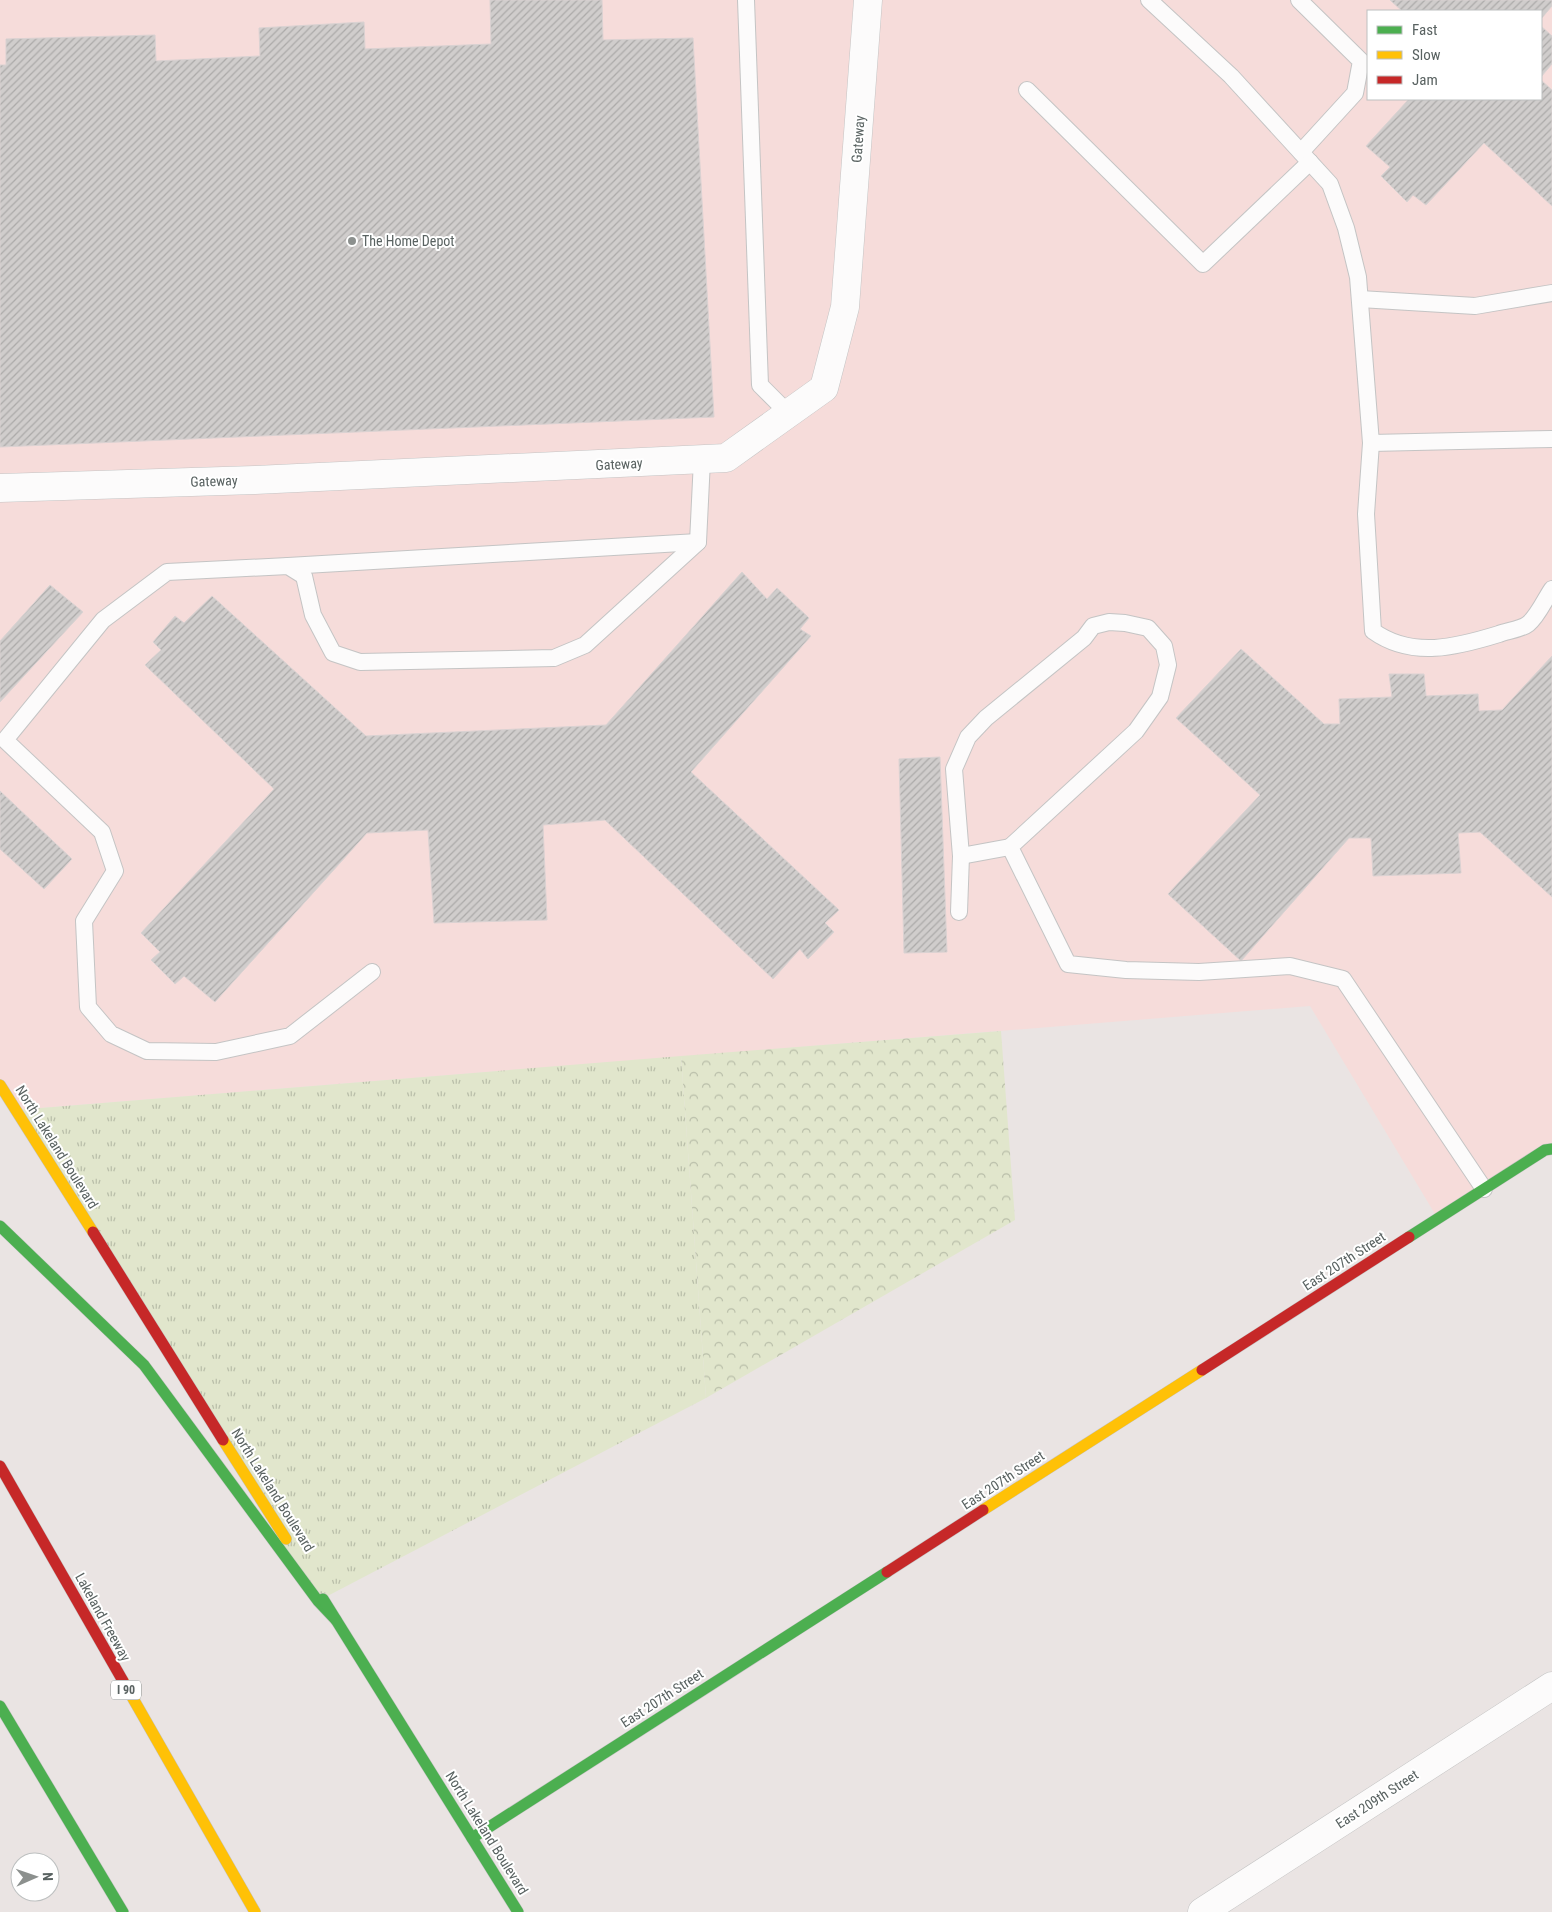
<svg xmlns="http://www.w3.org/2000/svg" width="1552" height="1912" font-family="'Roboto Condensed',sans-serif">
<defs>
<pattern id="grass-tufts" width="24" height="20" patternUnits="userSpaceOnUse" patternTransform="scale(1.25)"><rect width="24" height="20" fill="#e1e6cc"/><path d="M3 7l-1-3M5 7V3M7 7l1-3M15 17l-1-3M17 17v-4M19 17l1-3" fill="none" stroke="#b9bea9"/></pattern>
<pattern id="forest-crowns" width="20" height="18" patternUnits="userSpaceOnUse" patternTransform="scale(1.25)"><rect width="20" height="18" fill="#e1e6cc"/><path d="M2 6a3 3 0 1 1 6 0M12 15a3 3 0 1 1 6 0" fill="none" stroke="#b9bea9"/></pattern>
<pattern id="building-hatch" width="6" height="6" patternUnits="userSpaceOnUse" patternTransform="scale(1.25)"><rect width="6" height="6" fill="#d0cdcc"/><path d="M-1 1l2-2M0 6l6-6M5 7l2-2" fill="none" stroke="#acaaa9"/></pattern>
</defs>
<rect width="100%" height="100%" fill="#eae4e3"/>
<path fill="#f6dcda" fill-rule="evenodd" d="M0,0H1552V1149L1438,1219L1310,1006L16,1110L0,1085ZM1368,11H1541V99H1368Z"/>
<path fill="url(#grass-tufts)" d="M681,1056L706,1398L318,1601L16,1110Z"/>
<path fill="url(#forest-crowns)" d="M1001,1031L1015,1220L706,1398L681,1056Z"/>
<g fill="url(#building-hatch)" stroke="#dad2d2">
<path d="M490,0H602L603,40L693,38L714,417L0,447V65H6V39L155,35L156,61L260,56L259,28L364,22L365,49L491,44Z"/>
<path d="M1390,0H1552V6L1541,19V11H1402Z"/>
<path d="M1541,26L1552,36V64L1541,77Z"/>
<path d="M1541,80L1552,90V206L1484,143L1426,205L1413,195L1407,202L1381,176L1390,167L1366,146L1409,99H1541Z"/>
<path d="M742,572L767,599L777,588L809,618L800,629L811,636L691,772L839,910L825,923L834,932L808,959L800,949L773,979L605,820L543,825L547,920L434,923L428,830L367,833L215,1002L184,976L175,984L151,960L160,952L141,933L274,789L145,665L161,650L153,642L175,616L184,623L212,596L366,736L606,725Z"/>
<path d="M50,585L83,612L0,702V641Z"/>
<path d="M1241,649L1324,724H1340L1339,699L1392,697L1389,674H1424L1426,696L1478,694L1479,711L1502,710L1552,656V897L1480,832L1458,833L1461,873L1373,876L1371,838H1349L1241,961L1168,894L1260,795L1176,718Z"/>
<path d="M940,757L947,952L904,953L899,759Z"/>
<path d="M0,791L72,859L44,889L0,849Z"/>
</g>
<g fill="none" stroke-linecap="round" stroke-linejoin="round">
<defs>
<g id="lane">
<path d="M746,0L760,385L789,414"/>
<path d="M1149,0L1231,76L1330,184L1346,228L1358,277L1371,443L1366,514L1373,631C1412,659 1457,647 1499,634C1507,631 1522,629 1528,624C1538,616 1545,599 1552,589"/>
<path d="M1299,0L1361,61L1355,93L1301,152"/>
<path d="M1027,90L1203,264L1310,162"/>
<path d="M1360,299L1475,306L1552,293"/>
<path d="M1371,443L1552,439"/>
<path d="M288,566L698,542"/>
<path d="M961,856L1010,847"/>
<path d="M959,912L961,856L954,769L968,737L986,718L1084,638L1093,626L1109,622L1125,623L1148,628L1164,646L1168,665L1160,697L1136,731L1010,847L1068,964L1126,970L1199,972L1290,966L1343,979L1484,1189"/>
<path d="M372,972L290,1036L216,1052L147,1051L111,1034L88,1007L84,921L115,871L102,832L5,740L103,620L167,572L288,566L304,576L313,615L333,653L360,662L554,658L585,645L698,542L702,460"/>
</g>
<g id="street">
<path d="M0,488L255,480L726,458L824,388L845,307L868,0"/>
<path d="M1202,1912L1552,1686"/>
</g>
<g id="fast">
<path d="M0,1226L144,1365L318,1601L336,1620"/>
<path d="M1409,1237L1545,1150L1552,1149"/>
<path d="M323,1599L518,1912"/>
<path d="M0,1706L123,1912"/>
<path d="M472,1838L887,1572"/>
</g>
<g id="slow">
<path d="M0,1085L93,1232"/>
<path d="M223,1440L286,1539"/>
<path d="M983,1510L1202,1370"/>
<path d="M123,1681L255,1912"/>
</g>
<g id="jam">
<path d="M93,1232L223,1440"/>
<path d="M1202,1370L1409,1237"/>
<path d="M0,1466L123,1681"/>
<path d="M887,1572L983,1510"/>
</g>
</defs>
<use href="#lane" stroke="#c4c4c4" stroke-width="18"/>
<use href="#street" stroke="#c4c4c4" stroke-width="29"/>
<use href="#fast" stroke="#c4c4c4" stroke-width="12"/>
<use href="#slow" stroke="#c4c4c4" stroke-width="12"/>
<use href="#jam" stroke="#c4c4c4" stroke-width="12"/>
<use href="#lane" stroke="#fcfbfb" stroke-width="16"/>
<use href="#street" stroke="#fcfbfb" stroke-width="28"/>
<use href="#fast" stroke="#4caf50" stroke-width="11"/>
<use href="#slow" stroke="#ffc107" stroke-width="11"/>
<use href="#jam" stroke="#c62828" stroke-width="11"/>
</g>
<circle fill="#8c908e" stroke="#fff" stroke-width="2" cx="352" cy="241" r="5"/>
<g text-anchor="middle" stroke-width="4" stroke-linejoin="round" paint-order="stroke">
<rect fill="#fff" stroke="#8b9190" stroke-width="1" x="111" y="1680.5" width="30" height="19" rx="4"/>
<g font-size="12" font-weight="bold" fill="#596261">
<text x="126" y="1694">I 90</text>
</g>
<g font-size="14" fill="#596261" stroke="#fff">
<text transform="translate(858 139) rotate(-86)" y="5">Gateway</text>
<text transform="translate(619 464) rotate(-3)" y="5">Gateway</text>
<text transform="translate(214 481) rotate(-2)" y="5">Gateway</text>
<text transform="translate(57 1147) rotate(58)" y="5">North Lakeland Boulevard</text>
<text transform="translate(1344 1261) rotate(-33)" y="5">East 207th Street</text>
<text transform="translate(1003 1480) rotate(-33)" y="5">East 207th Street</text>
<text transform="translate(273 1490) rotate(58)" y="5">North Lakeland Boulevard</text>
<text transform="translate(103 1617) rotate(61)" y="5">Lakeland Freeway</text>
<text transform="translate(662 1698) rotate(-33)" y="5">East 207th Street</text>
<text transform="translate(1377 1799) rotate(-33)" y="5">East 209th Street</text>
<text transform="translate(487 1833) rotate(58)" y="5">North Lakeland Boulevard</text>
</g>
<g font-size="14" fill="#596261" stroke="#fff" text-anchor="start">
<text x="362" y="246">The Home Depot</text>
</g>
</g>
<rect x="1367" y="10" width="175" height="90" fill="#ffffff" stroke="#bdc0c0"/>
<rect x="1377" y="26" width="25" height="8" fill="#4caf50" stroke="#bdc0c0"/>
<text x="1412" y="35" font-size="15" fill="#596261">Fast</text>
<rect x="1377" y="51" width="25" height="8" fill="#ffc107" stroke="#bdc0c0"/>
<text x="1412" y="60" font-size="15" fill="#596261">Slow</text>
<rect x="1377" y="76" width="25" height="8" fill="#c62828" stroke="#bdc0c0"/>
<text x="1412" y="85" font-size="15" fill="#596261">Jam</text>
<g transform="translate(35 1877) rotate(88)"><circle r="24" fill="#ffffff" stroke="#bdc0c0"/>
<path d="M0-4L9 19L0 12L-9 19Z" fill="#8c908e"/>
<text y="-8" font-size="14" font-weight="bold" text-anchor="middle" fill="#596261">N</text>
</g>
</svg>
